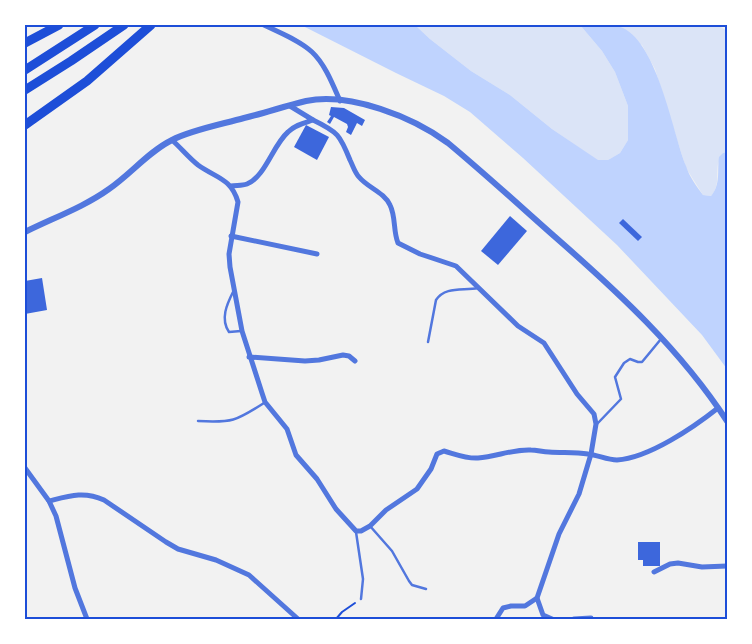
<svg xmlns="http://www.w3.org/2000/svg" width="752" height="644" font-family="'DejaVu Sans',sans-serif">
<rect width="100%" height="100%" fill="#f2f2f2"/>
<g fill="#dbe4f7">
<path d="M415,25H580L602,51L615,72L628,106V140L620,153L608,160H597L552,129L510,95L471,71L430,39Z"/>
<path d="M608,25H718L727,31V152L723,153C722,156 719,160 718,164C716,176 720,185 711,196L703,195L686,168L655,69L642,45Z"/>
</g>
<path fill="#bfd3fe" d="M301,25H415L430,39L471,71L510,95L552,129L598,160H608L620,153L628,140V106L615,72L602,51L580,25C593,25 611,22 623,28C658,45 672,130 686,166C689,176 697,187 703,195L711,196C721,184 717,171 719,157L723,153L727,152V369L702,335L617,245L523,158L470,112L444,96L396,73Z"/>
<g fill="#3d67dc">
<path d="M331,107L344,108L365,120L362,126L357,123L351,135L346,132L348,127L347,124L334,117L330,124L327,122L331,116L329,115Z"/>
<path d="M306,125L329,137L317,160L294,147Z"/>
<path d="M510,216L527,231L498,265L481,251Z"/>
<path d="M623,219L642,237L638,241L619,223Z"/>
<path d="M42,278L47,310L25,314V281Z"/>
<path d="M638,542H660V566H643V560H638Z"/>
</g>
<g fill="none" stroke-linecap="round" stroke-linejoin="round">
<path stroke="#1d4ed8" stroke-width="2" d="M336,619L342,612L355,603"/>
<g stroke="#5277de" stroke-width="2.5">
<path d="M233,292C227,304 220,319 229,332L241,331"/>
<path d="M428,342L436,300C445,286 463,291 478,288"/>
<path d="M198,421C232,423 236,421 264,403"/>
<path d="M597,424L621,399L615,377L624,363L630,359L638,362H642L661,339"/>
<path d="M370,526L392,551L409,581L412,585L426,589"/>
<path d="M356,532L363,579L361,599"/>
</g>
<g stroke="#5277de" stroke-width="5">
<path d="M264,25C280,33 299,40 312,52C325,64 333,85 340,101"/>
<path d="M313,120C338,132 340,135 350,160C353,166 355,173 359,177C368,188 384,192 390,205C396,217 393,231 398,243L420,254L456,266L518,326L544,343L577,394L594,414L596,424L591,454L579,494L559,534L537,598L525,606H511L503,608L496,619"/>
<path d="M172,140C181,148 189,158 198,165C216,178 231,178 238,202L229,254L230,267L242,331L262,393L265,402L287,429L296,455L317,479L336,509L356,531H361L370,526L386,510L417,489L431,469L437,454L444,451C455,454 467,459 478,458C496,457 512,449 531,450C537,450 543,452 549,452C562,453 575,452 588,454C598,455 607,460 617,460C649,458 694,427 718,408"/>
<path d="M231,186C236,185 242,186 247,184C265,177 273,145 288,132C295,125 304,123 313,120L290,106"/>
<path d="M231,236L317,254"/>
<path d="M249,357L305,361L319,360L343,355L349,356L355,361"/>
<path d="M25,468L49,501L56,516L75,588L87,619"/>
<path d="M49,501C69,496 84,491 104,500L166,542L178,549L216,560L249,575L298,619"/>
<path d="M654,572L670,564L678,563L702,567L727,566"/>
<path d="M537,598L543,615L552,619"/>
<path d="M574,619L591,618"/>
</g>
<path stroke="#5277de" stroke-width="6" d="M25,232C53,218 84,207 109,189C131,174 148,152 172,140C191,130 223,124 244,118C265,113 285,106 306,101C350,92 413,117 448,143C484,173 519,205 554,236C618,292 680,349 727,421"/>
<g stroke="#1d4ed8" stroke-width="9">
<path d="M25,43L59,25"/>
<path d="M25,70L95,25"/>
<path d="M25,90L71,61L124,25"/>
<path d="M25,125L87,81L151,25"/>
</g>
</g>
<rect width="752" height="644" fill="none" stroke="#ffffff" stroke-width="52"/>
<rect x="26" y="26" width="700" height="592" fill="none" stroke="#1d4ed8" stroke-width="2"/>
</svg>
